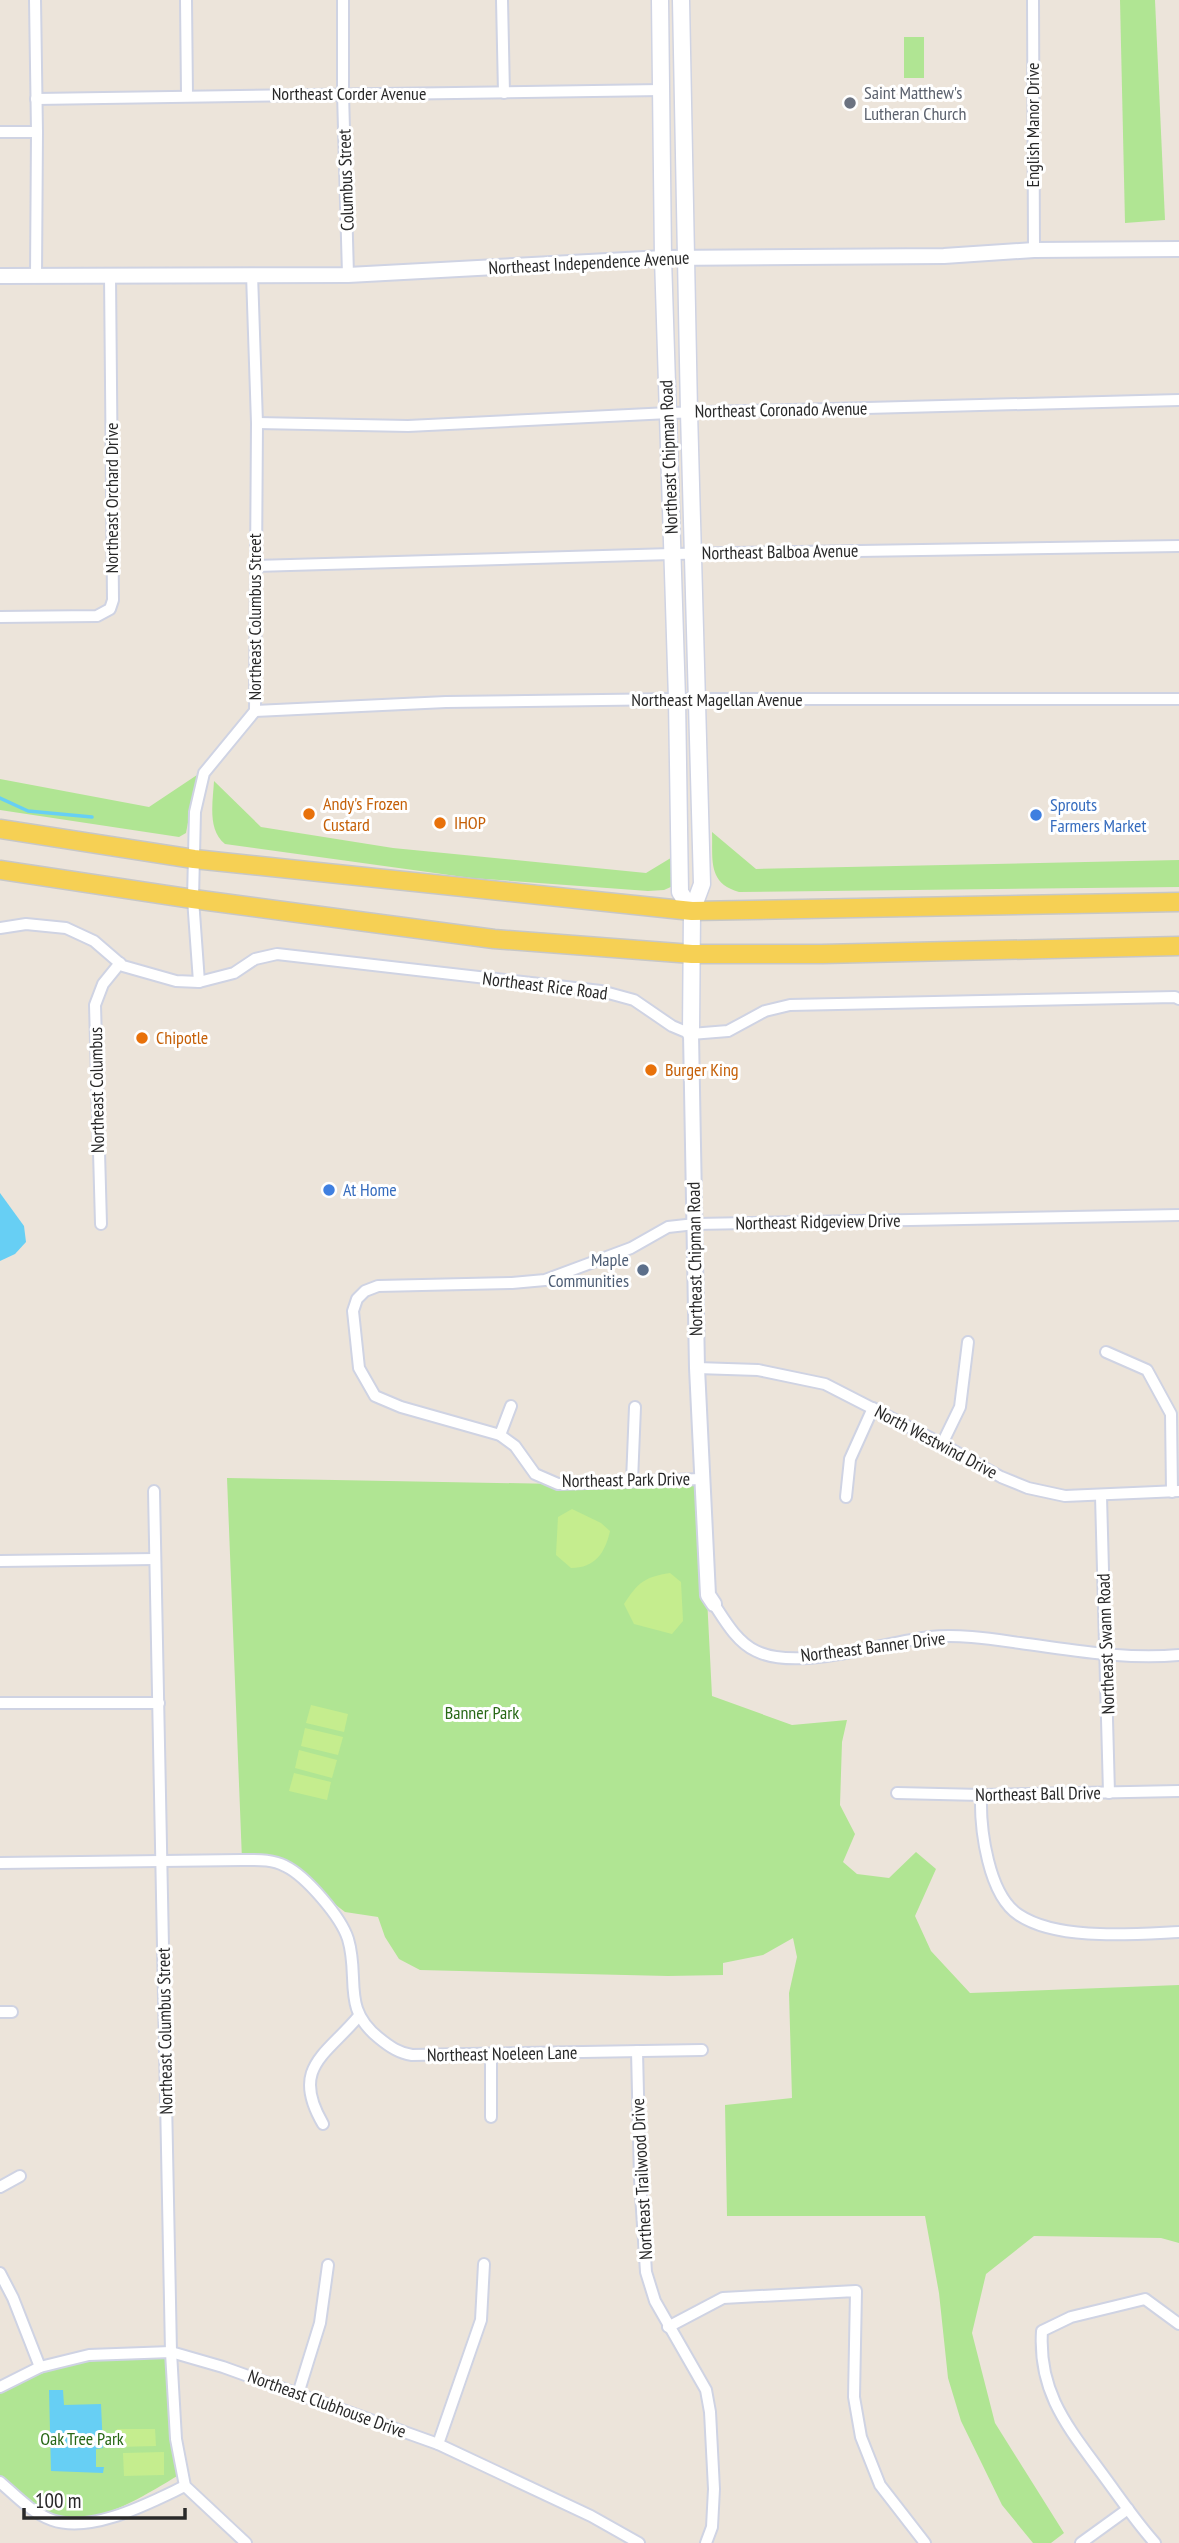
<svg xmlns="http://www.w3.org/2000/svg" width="1179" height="2543" font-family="'PT Sans Narrow',sans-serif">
<rect width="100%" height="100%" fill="#ece4da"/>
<g fill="#b0e593">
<path d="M1120,0H1155L1165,220L1125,223Z"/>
<rect x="904" y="37" width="20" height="41"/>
<path d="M197,775L186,833L179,837L0,810V779L149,807Z"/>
<path d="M214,781L261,827L393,848L646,873L679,853L673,886L664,890L648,891L471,878L225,844C207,830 213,801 214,781Z"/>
<path d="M712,832L756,869L1179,860V887L739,892C707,883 713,859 712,832Z"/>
<path d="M227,1478L558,1484L701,1479L712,1696L792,1725L847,1720L842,1742L840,1805L855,1834L843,1862L857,1874L889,1878L916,1852L936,1869L915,1916L931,1951L970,1993L1179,1985V2243L1161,2238L1034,2236L986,2274L972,2333L995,2423L1064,2533L1051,2543H1033L1002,2505L961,2421L948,2378L939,2293L925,2216H727L725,2105L792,2098L789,1993L797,1957L793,1938L763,1955L723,1963V1975L668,1976L420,1970L399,1959L385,1937L378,1917L345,1912L284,1865L242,1860Z"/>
<path d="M156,2356L167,2360L179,2475C143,2496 95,2529 52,2515C32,2508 16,2491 0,2477V2391L33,2375L72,2363Z"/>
</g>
<g fill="#c5ed8e">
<path d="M572,1509L601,1523L610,1531C605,1553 595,1568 571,1568L556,1555L558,1517Z"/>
<path d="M670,1573L681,1582L683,1621L672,1634L634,1624L624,1604C638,1582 645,1577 670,1573Z"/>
<path d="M311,1705L348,1714L344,1732L306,1723Z"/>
<path d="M305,1728L343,1737L338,1755L301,1746Z"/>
<path d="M299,1750L337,1760L332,1778L295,1768Z"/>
<path d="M294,1773L331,1782L327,1800L289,1791Z"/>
<path d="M117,2429H155L156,2446L117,2447Z"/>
<path d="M164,2452V2475L124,2476L123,2453Z"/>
</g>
<g fill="#67cff4">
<path d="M0,1193L24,1226L26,1242L15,1254L0,1261Z"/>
<path d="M49,2390H63L64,2405L101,2404L103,2448L96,2449V2467H104L103,2473L51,2471Z"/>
</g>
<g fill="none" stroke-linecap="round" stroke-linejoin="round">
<path stroke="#67cff4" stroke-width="3.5" d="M0,798L28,811L92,817"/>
<defs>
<g id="minor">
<path d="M35,0L37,132L36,276"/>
<path d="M186,0L187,95"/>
<path d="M343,0V93L348,275"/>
<path d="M502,0L504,93"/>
<path d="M1033,0L1034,250"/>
<path d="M36,99L662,90"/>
<path d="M0,132H37"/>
<path d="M257,423L408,426L669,413L1179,400"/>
<path d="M255,566L672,554L1179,546"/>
<path d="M0,617L97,616L110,609L113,600L110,275"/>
<path d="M255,711L446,702L677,699H1179"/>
<path d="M0,928L26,924L66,928L94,941L123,966L176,981L199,982L234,973L255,959L277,954L601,991L634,1000L672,1026L691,1034L728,1031L765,1011L790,1005L1175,997L1179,999"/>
<path d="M199,982L193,899L195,812L204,773L255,711L257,423L252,274"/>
<path d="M101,1224L95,1005L103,984L120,963"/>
<path d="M1106,1352L1147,1370L1171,1414L1172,1492"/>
<path d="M697,1368L758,1370L825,1384L942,1444L1001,1477L1028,1488L1065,1496L1179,1491"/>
<path d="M500,1435L511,1406"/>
<path d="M942,1444L960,1407L968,1342"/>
<path d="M701,1479L558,1484L535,1474L515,1446L500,1435L401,1407L375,1396L359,1368L353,1311L357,1299L365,1291L378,1286L512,1283L545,1280L631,1248L668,1227L695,1224L1179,1215"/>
<path d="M632,1481L635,1407"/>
<path d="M154,1491L171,2352L176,2439L185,2486L246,2543"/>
<path d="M1101,1496L1109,1793"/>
<path d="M846,1497L850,1459L873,1408"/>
<path d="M0,1561L155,1559"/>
<path d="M714,1604C725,1621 737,1642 756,1651C798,1672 884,1642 930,1637C959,1634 991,1639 1020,1643C1073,1650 1125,1660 1179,1655"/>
<path d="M0,1703H159"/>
<path d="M897,1793L981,1795L1179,1791"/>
<path d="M981,1795C980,1829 988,1895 1019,1915C1058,1941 1134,1934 1179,1932"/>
<path d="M0,1863L242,1860C257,1860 272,1859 285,1866C306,1876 341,1917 348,1939C360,1979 341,2008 379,2038C390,2047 399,2053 412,2055L702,2050"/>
<path d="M0,2012H12"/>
<path d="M637,2051L640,2179L646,2272L655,2301L706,2390L710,2412L714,2489L712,2527L706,2543"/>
<path d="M491,2117V2055"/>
<path d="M323,2124C290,2068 326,2055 358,2017"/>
<path d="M0,2187L20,2176"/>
<path d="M0,2273L13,2298L40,2367"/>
<path d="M668,2327L723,2298L856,2291L854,2397L861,2437L880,2485L925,2543"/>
<path d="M0,2387L40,2367L89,2355L171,2352L223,2367L438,2444L591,2516L639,2543"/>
<path d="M298,2394L320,2323L328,2265"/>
<path d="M438,2444L481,2320L484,2264"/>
<path d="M0,2482C16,2496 32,2513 52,2520C92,2534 149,2503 185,2486"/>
<path d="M1081,2543L1128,2509"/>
<path d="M1155,2543C1136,2522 1120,2498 1103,2475C1068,2427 1038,2393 1042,2331L1071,2317L1145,2299L1179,2324"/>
</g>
<g id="tertiary">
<path d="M0,276L348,275L663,258L944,256L1034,250L1179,249"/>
<path d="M691,1034L697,1368L708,1595L714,1604"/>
</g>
<g id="secondary">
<path d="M660,0L663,258L677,699L680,892L692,911"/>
<path d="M681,0L689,412L702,884L692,911L691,1034"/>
</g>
<g id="primary">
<path d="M0,829L194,859L692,911L1179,902"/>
<path d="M0,870L193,899L494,939L692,954H822L1179,946"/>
</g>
</defs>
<use href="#minor" stroke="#cfd3e3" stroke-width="14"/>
<use href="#tertiary" stroke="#cfd3e3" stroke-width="18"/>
<use href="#secondary" stroke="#cfd3e3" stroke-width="19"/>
<use href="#primary" stroke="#c7c7c7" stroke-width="21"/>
<use href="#minor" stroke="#fff" stroke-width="10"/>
<use href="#tertiary" stroke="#fff" stroke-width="14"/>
<use href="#secondary" stroke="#fff" stroke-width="16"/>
<use href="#primary" stroke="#f6d054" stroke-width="18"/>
</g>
<circle fill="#6b7280" stroke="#fff" stroke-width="2.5" cx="850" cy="103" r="7"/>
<g fill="#e8710a" stroke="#fff" stroke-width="2.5">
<circle cx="309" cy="814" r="7"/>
<circle cx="440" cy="823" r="7"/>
<circle cx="142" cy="1038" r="7"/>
<circle cx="651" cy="1070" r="7"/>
</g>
<g fill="#3f7fe0" stroke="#fff" stroke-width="2.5">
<circle cx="1036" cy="815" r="7"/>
<circle cx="329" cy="1190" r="7"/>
</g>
<circle fill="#5c6f8a" stroke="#fff" stroke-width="2.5" cx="643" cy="1270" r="7"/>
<g text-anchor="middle" stroke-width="6" stroke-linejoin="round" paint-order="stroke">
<g font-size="18" fill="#5b616d" stroke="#fff" text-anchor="start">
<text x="864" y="99">Saint Matthew's<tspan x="864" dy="21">Lutheran Church</tspan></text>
</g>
<g font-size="18" fill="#292929" stroke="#fff">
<text x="349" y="100">Northeast Corder Avenue</text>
<text transform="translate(1033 125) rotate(-90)" y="6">English Manor Drive</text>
<text transform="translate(346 180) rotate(-92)" y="6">Columbus Street</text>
<text transform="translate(589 263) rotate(-3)" y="6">Northeast Independence Avenue</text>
<text transform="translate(781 410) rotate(-1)" y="6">Northeast Coronado Avenue</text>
<text transform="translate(669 457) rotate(-92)" y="6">Northeast Chipman Road</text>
<text transform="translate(112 498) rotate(-90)" y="6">Northeast Orchard Drive</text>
<text transform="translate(780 552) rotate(-1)" y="6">Northeast Balboa Avenue</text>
<text transform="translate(255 617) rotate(-90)" y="6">Northeast Columbus Street</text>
<text x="717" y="706">Northeast Magellan Avenue</text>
<text transform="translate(545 986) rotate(7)" y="6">Northeast Rice Road</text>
<text transform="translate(97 1090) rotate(-91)" y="6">Northeast Columbus</text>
<text transform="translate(818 1222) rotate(-1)" y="6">Northeast Ridgeview Drive</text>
<text transform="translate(695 1259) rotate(-91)" y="6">Northeast Chipman Road</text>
<text transform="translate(936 1442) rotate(28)" y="6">North Westwind Drive</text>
<text transform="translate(626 1480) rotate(-1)" y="6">Northeast Park Drive</text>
<text transform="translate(1106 1644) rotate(-92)" y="6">Northeast Swann Road</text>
<text transform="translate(873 1647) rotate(-7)" y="6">Northeast Banner Drive</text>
<text transform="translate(1038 1794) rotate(-1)" y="6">Northeast Ball Drive</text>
<text transform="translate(165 2031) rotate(-91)" y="6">Northeast Columbus Street</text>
<text transform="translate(502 2054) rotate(-1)" y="6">Northeast Noeleen Lane</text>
<text transform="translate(642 2179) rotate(-93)" y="6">Northeast Trailwood Drive</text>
<text transform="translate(327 2404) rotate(20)" y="6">Northeast Clubhouse Drive</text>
</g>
<g font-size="18" fill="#c56008" stroke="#fff" text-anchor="start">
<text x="323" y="810">Andy's Frozen<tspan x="323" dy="21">Custard</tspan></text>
<text x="454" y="829">IHOP</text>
<text x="156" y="1044">Chipotle</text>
<text x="665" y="1076">Burger King</text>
</g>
<g font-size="18" fill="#366cbe" stroke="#fff" text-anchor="start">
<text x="1050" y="811">Sprouts<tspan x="1050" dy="21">Farmers Market</tspan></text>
<text x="343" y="1196">At Home</text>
</g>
<g font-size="18" fill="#4e5e75" stroke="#fff" text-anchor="end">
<text x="629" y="1266">Maple<tspan x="629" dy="21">Communities</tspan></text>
</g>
<g font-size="18" fill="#286816" stroke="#fff">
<text x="482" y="1719">Banner Park</text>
<text x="82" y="2445">Oak Tree Park</text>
</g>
</g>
<path d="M24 2508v10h161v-10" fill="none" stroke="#292929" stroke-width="3.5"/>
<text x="35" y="2508" font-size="21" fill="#292929" stroke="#ffffff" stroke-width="5" paint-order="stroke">100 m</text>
</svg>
